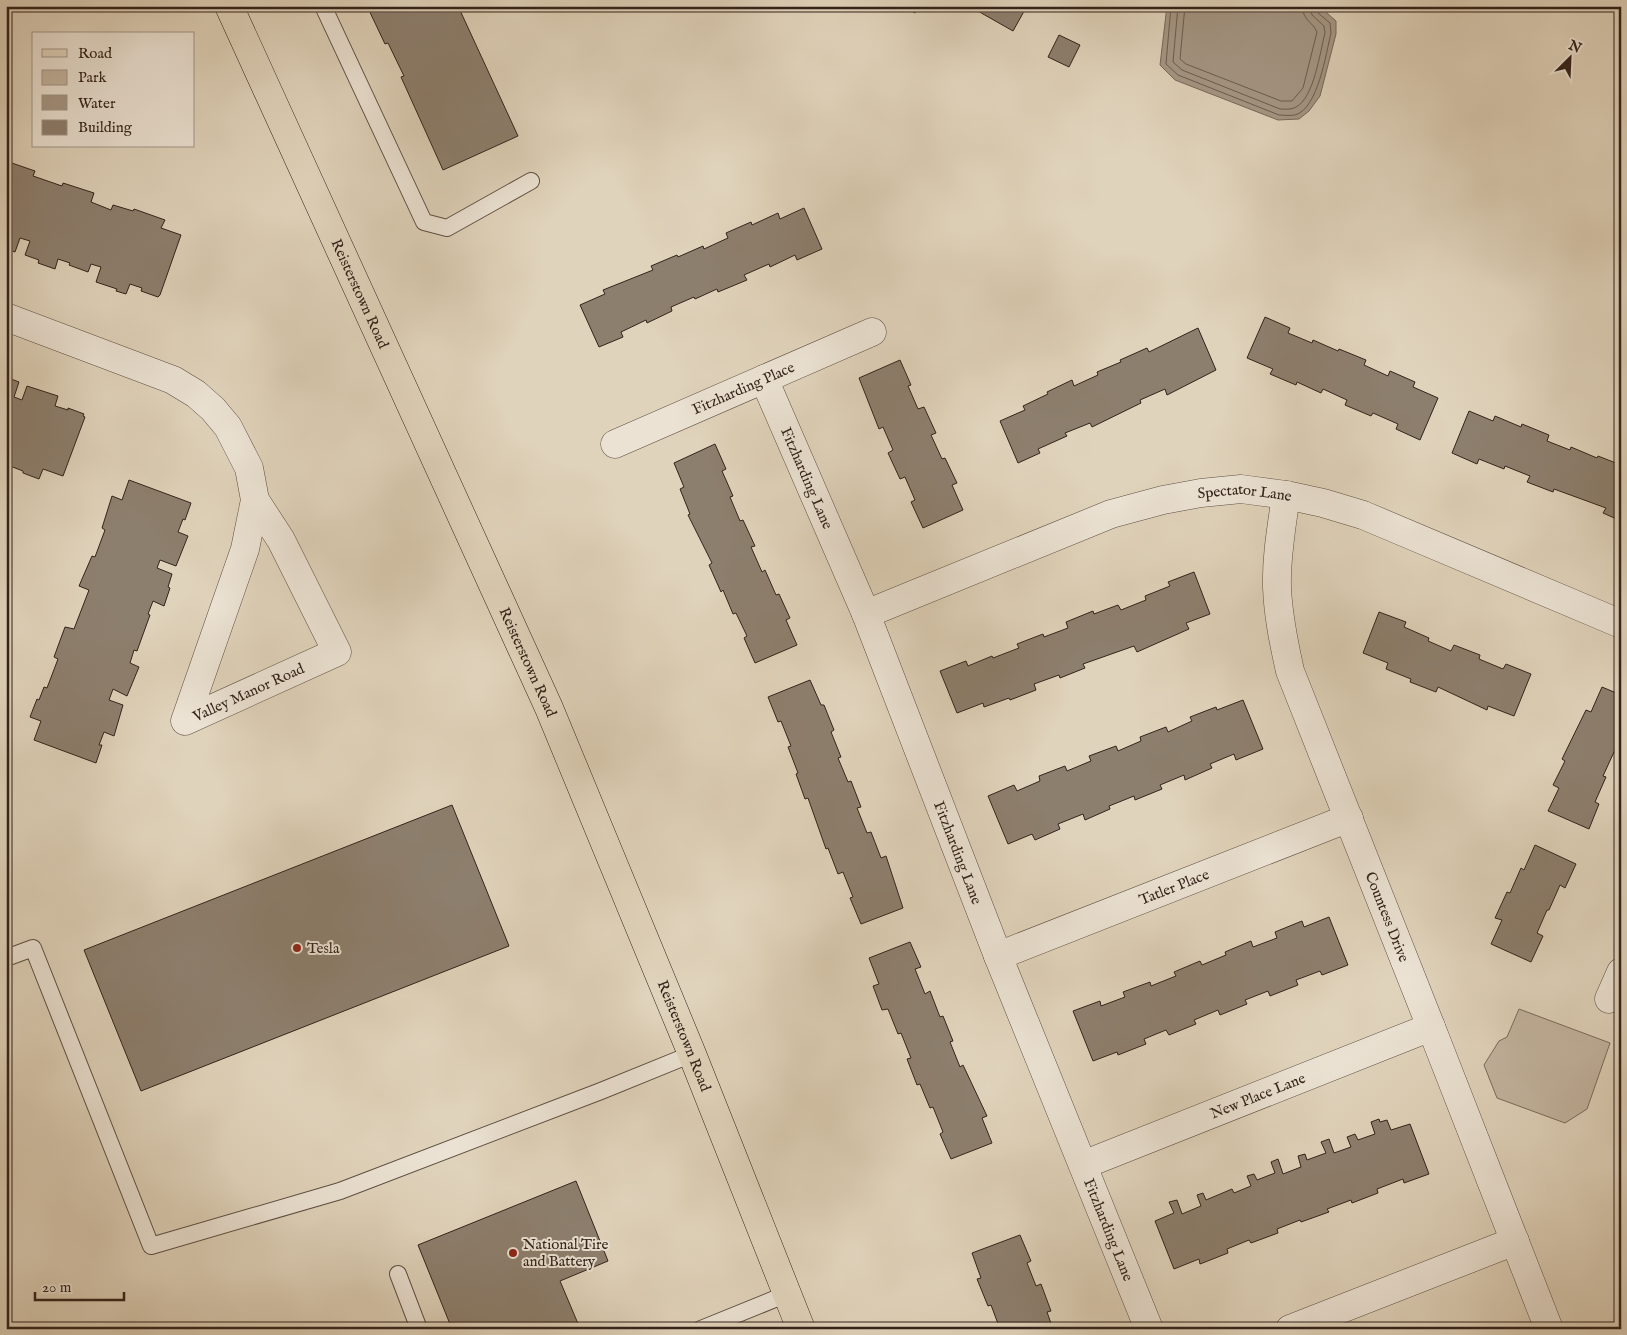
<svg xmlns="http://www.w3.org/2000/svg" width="1627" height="1335" font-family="'IM FELL English',serif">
<rect width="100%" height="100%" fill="#e0d3bb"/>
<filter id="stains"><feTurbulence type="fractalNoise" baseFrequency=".004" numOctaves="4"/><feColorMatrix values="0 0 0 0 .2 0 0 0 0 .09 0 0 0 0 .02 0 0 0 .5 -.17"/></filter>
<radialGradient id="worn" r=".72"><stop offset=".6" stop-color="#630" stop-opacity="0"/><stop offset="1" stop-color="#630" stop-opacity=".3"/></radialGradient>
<path fill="#c3b5a0" stroke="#7b6c5e" d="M1519,1009L1610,1043L1587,1109L1565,1123L1497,1098L1484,1065L1499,1041L1507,1037Z"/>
<path fill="#a59785" stroke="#77695b" d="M1167,6H1319L1336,21V34L1320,96L1309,111L1299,119L1278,120L1175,80L1160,65Z"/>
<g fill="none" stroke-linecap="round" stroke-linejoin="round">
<g stroke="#6c5d50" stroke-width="1">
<path d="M1171,6L1166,64L1178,75L1279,115C1284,115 1290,116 1295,115C1318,109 1326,53 1331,33L1330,23L1317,12L1316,6"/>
<path d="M1178,6L1173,62L1182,70L1280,109C1285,109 1291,110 1296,107C1314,98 1320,52 1325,33L1324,26L1312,15L1310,6"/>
<path d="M1185,6L1180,59L1186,64L1281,101H1292L1303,88L1317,32C1313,22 1303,21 1302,6"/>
</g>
</g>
<g fill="#8d7f6e" stroke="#33231b">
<path d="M367,6H458L518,136L443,170L401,77L404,76L388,43L385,44Z"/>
<path d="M902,6H919L915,13Z"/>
<path d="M969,6H1027L1013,31Z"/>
<path d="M1059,35L1080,45L1069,67L1048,57Z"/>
<path d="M6,161L35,171L33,176L62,186L63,183L94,193L91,202L111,210L113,205L133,211L134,209L165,220L161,228L181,235L160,295L158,297L141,291L142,288L130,284L126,294L116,291L117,289L96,282L101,267L91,264L88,272L69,265L70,263L58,259L55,269L38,263L39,260L25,255L30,241L20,238L15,252L6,249Z"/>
<path d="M804,208L822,249L797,260L795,255L770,267L769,264L744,275L747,280L718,292L717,289L695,299L694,297L671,307L672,311L647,323L646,320L621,332L623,337L599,347L580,305L605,294L603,290L653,270L651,266L677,255L678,257L703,246L704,249L728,238L726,233L751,222L752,225L778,213L780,219Z"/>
<path d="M1265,317L1290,328L1288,333L1312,343L1313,340L1338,351L1339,349L1366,360L1364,365L1388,376L1390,371L1415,382L1413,387L1438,398L1420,440L1396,429L1398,424L1373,413L1371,416L1345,405L1347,400L1323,389L1321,393L1297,382L1296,385L1270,374L1273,369L1247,358Z"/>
<path d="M1198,328L1216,370L1167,395L1165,389L1140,400L1141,403L1092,427L1090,423L1065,433L1067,436L1038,449L1040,453L1018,463L1000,421L1025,410L1023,406L1048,394L1047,392L1072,380L1074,386L1098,375L1097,372L1121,362L1120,360L1147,348L1149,352Z"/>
<path d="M900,360L911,385L908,386L918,409L924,407L936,433L931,435L942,459L945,458L957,483L952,485L963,510L923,528L911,502L915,500L905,477L900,479L888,453L893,450L883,427L879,429L859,378Z"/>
<path d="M6,377L19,382L14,397L22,400L27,386L58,396L55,406L68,410V408L84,414L83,416L85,417L63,476L43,469L39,479L23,473V471L10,466L11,463L6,461Z"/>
<path d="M1469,411L1493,421L1495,416L1521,427L1522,424L1549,435L1547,441L1570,450L1571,447L1597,458L1598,456L1621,465V521L1603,513L1606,508L1554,489L1553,492L1527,482L1530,476L1505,466L1504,469L1479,459L1477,464L1452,453Z"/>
<path d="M715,444L726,469L722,471L733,496L730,497L740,521L743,520L755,546L751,547L762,572L765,570L776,595L779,594L790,618L786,620L797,645L755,663L744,638L747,636L736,613L733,614L723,590L721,592L709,565L712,563L688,515L690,514L680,489L684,487L674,463Z"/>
<path d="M129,480L191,503L185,520L183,519L178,532L188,536L176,566L160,560L157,568L172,574L168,587L170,588L164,606L153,601L148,614L150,615L137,651L134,650L130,663L139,667L127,696L113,689L109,700L123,705L114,736L104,732L99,745H102L96,763L34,740L41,721L30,717L37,699L39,700L44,687L47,688L58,659L54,657L65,627L74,629L89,590L79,586L92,556L95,557L105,530L102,528L112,496L122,500Z"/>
<path d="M1194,572L1210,614L1186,623L1189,629L1137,652L1134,646L1083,664L1085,668L1060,678L1059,675L1034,684L1036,690L1010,700L1009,698L984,707L983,703L957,713L940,671L966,661L968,666L992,656L993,658L1019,648L1017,644L1043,634L1044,637L1068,628L1066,622L1093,611L1094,614L1118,605L1121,610L1146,600L1145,596L1170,586L1168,582Z"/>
<path d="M1379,612L1406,622L1404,627L1429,638L1428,641L1451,651L1454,645L1480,655L1479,659L1503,669L1506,664L1531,674L1514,716L1488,706L1487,710L1438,687L1436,692L1410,682L1411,679L1386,669L1388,663L1363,653Z"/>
<path d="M810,680L821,705H824L834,730L831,732L841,757L838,758L848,782L851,781L861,807L857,808L867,833L871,832L881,858L886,856L903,908L861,924L850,898L853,897L843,872L838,874L828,848L826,849L808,798L805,799L796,774L798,773L788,747L791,746L781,721L778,722L768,697Z"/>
<path d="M1602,687L1621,695V741L1616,752H1614L1603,776L1606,777L1595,802L1599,804L1589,829L1548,811L1559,788L1553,785L1565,761L1562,759L1586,710L1591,712Z"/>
<path d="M1243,700L1263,749L1236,760L1234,754L1210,764L1212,768L1185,780L1184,775L1160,785L1162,789L1135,800L1134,796L1109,806L1110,809L1085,820L1083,814L1058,824L1060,829L1035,840L1032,834L1008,844L988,796L1014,785L1017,791L1040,781L1039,776L1065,766L1067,771L1091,761L1089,756L1116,746L1118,751L1141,741L1140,737L1166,727L1168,732L1192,721L1190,717L1216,707L1217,710Z"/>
<path d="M452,805L509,946L141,1091L84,950Z"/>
<path d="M1535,845L1576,864L1565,888L1560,885L1549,910H1547L1537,933L1543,936L1531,962L1491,944L1502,920L1495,918L1507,892L1510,893L1521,868L1524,870Z"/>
<path d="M1329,917L1348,965L1322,975L1320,971L1296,980L1298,985L1270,996L1268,991L1245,1000L1247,1004L1220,1015L1218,1010L1194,1020L1196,1024L1169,1035L1166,1030L1144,1039L1146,1044L1118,1055L1117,1052L1093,1061L1073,1011L1100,1001L1101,1006L1125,997L1123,992L1150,982L1151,986L1176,976L1174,972L1200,961L1202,965L1226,955L1225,952L1251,941L1253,947L1277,938L1275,932L1302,921L1304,927Z"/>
<path d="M910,942L921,967L915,969L925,994L930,991L940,1017L943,1016L953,1041L950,1042L960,1067L963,1065L987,1116L982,1118L992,1143L951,1159L940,1134L943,1132L933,1107L930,1108L920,1084L917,1085L907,1059L911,1058L901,1033L898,1034L888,1009L882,1010L873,986L879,984L869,958Z"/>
<path d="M1379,1119L1380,1122L1387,1120L1391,1130L1410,1124L1429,1174L1404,1183L1403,1179L1377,1189L1378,1193L1352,1203L1351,1200L1327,1209L1329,1212L1301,1222L1300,1220L1277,1229L1278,1233L1251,1243L1249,1240L1227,1249L1228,1253L1200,1264L1199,1259L1174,1269L1155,1221L1174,1213L1169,1202L1177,1200L1182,1214L1201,1206L1197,1195L1203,1193L1206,1200L1232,1189L1234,1193L1251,1186L1247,1176L1254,1174L1257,1180L1275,1173L1271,1162L1278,1159L1283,1174L1301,1167L1298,1156L1305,1154L1307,1160L1326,1153L1321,1142L1329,1139L1334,1153L1351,1147L1347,1137L1355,1134L1358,1140L1375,1134L1371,1122Z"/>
<path d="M576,1181L608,1261L560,1281L579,1326L573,1329H452L418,1245Z"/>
<path d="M1020,1235L1031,1261L1027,1263L1036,1286L1041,1284L1051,1311L1047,1312L1053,1329H1000L991,1305L988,1306L977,1279L981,1278L972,1253Z"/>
</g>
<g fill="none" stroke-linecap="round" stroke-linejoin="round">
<defs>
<g id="lane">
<path d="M323,6L424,222L447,228L531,181"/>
<path d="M6,958L33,948L151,1246L340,1191L601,1091L692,1054"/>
<path d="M398,1274L419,1329"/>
<path d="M701,1329L787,1294"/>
</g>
<g id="street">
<path id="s1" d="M6,317L173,380L196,394L213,409L228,427L249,468L255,500L245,549L185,721L337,652L281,540L255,500"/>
<path id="s2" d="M764,379L866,614L998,956L1149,1329"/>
<path id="s3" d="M615,444L872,332"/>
<path id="s4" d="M1286,495C1282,525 1276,556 1277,587C1278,616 1284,644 1290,671L1431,1027L1549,1329"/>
<path id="s5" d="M866,614L1111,514L1163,500L1201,493L1241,489L1286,495L1323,503L1363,515L1621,624"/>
<path id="s6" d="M998,956L1349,818"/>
<path d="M1609,999L1621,972"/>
<path id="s7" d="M1083,1165L1431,1027"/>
<path d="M1290,1329L1515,1241"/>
</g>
<g id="primary">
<path id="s8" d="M229,6L549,708L692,1054L801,1329"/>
</g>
</defs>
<use href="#lane" stroke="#5e4f43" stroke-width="18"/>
<use href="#street" stroke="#5e4f43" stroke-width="29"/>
<use href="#primary" stroke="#33231b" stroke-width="29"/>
<use href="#lane" stroke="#ebe2d3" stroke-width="16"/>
<use href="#street" stroke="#ebe2d3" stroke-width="28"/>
<use href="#primary" stroke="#e0d3bb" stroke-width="28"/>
</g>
<g fill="#8f2418" stroke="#ebe2d3" stroke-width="2">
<circle cx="297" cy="948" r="5"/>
<circle cx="513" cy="1253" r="5"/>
</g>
<g text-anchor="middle" stroke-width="4" stroke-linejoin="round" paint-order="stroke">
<g font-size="15" fill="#33231b" stroke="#ebe2d3">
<text dy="5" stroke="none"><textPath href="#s8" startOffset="316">Reisterstown Road</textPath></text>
<text dy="5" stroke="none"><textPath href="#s3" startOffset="140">Fitzharding Place</textPath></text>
<text dy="5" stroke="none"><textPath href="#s2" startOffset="108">Fitzharding Lane</textPath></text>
<text dy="5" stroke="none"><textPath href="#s5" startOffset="401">Spectator Lane</textPath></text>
<text dy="5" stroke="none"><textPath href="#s8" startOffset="721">Reisterstown Road</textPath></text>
<text dy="5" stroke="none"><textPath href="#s1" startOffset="632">Valley Manor Road</textPath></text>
<text dy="5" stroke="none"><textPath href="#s2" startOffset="512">Fitzharding Lane</textPath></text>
<text dy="5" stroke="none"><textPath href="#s6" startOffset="189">Tatler Place</textPath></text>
<text dy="5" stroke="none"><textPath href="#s4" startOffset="442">Countess Drive</textPath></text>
<text dy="5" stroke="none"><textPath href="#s8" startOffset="1126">Reisterstown Road</textPath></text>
<text dy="5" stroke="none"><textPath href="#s7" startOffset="188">New Place Lane</textPath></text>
<text dy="5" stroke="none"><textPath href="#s2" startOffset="918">Fitzharding Lane</textPath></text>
</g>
<g font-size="15" fill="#33231b" stroke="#ebe2d3" text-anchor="start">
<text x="307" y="953">Tesla</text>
<text x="523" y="1249">National Tire<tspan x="523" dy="17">and Battery</tspan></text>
</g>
</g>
<rect width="1627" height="1335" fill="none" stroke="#e0d3bb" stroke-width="25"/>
<rect x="8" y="8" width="1612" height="1320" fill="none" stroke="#33231b" stroke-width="2.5"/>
<rect x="12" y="12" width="1602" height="1310" fill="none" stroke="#33231b"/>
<rect x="32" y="32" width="162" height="115" fill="#ebe2d3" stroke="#a19689"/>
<rect x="42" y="49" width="25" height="8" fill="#e0d3bb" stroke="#a19689"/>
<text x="78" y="58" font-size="15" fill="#33231b">Road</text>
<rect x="42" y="70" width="25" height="15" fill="#c3b5a0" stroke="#a19689"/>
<text x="78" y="82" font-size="15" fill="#33231b">Park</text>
<rect x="42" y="95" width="25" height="15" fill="#a59785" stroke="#a19689"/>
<text x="78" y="108" font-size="15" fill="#33231b">Water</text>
<rect x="42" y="120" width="25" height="15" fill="#8d7f6e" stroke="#a19689"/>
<text x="78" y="132" font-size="15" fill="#33231b">Building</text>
<g transform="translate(1570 58) rotate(24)" stroke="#ebe2d3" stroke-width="4" paint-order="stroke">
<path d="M0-4L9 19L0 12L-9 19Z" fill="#33231b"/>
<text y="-8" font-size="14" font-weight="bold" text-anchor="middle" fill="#33231b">N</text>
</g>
<path d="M35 1292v8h89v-8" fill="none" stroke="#33231b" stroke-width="2.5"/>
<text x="42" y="1292" font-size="15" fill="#33231b" stroke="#ebe2d3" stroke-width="4" paint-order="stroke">20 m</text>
<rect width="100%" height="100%" filter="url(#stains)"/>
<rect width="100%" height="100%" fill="url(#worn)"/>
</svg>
